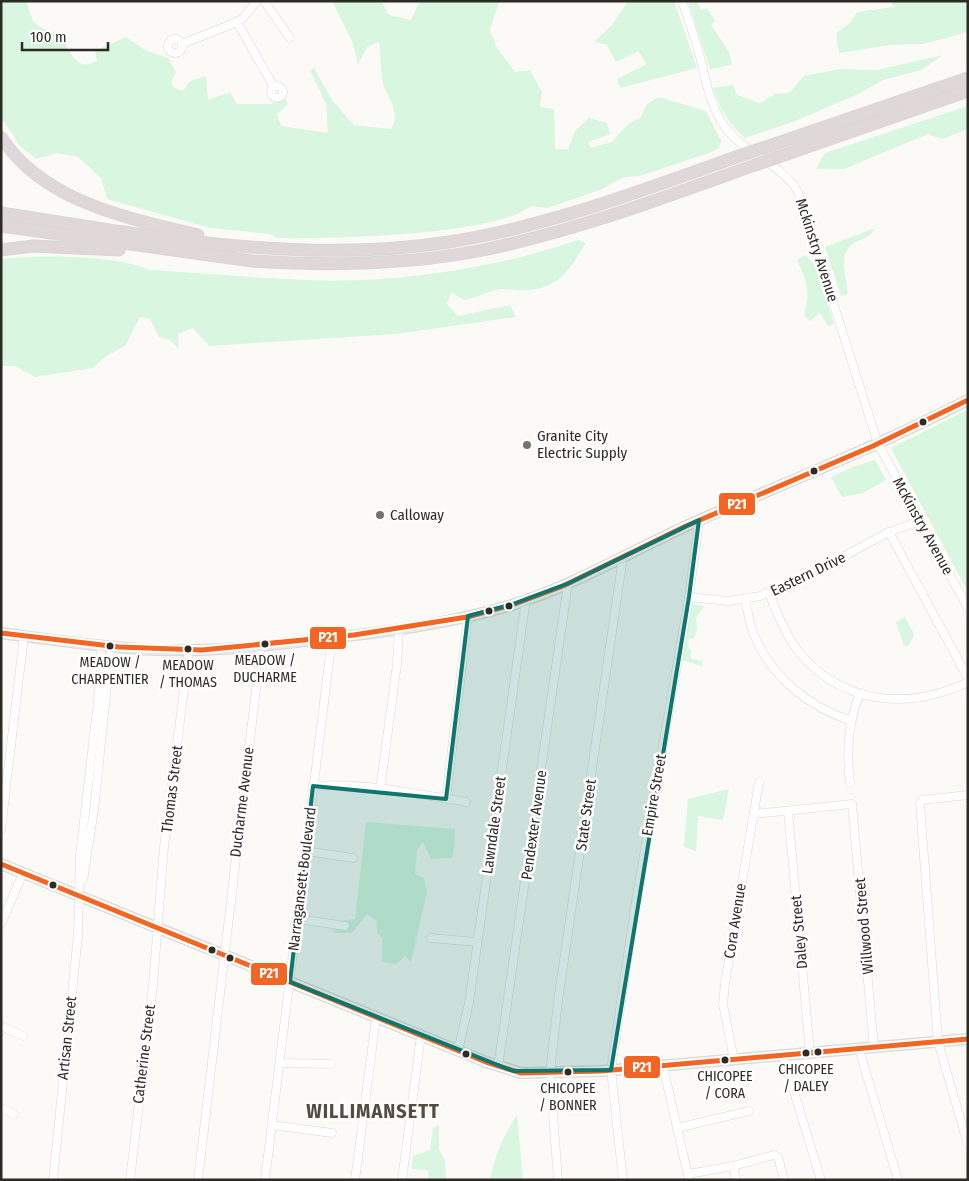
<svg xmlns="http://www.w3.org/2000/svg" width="969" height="1181" font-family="'Fira Sans Condensed',sans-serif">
<rect width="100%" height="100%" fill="#fcfaf7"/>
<g fill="#d8f6e0">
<path d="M1,1H26C29,7 31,19 35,23C42,30 53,30 60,37C71,49 76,75 97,60L95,51L126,37L145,50L168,58L176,72L171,82L174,88L183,91L190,81L206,76L208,100L230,92L237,104H270L286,99L288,104L277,114L281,126L328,133L326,104L310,70L314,68L332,100L354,125L391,129C403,112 384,95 382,78C380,66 381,54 379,42L367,47L358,65L353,43L332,1H381L389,15L411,20L420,1H499L490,30L497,48L515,72L530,70L542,92L540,107L554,109L555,149H568L575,131L589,118L607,123L610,134L588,142L591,148L612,142L628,124L640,118L647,104L659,97L706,111L721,141L719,148L712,152L640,176L624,177L600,190L547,208L531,206C494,236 329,239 277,238L270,234L210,228L107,199L101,178L78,157L57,153L36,159L20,146L1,117Z"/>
<path d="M628,1H674L697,68L620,88L617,79L647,64L638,51L616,62L607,45L594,42L612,25Z"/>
<path d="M688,1H696L701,10L707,8L715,21L711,25L729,52L732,65L710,69Z"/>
<path d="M891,1H968V32L923,44L890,45L839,53L836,33L850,23L857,12L894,7Z"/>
<path d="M943,55L921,70L883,80L858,94L793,122L745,138C729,124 720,109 713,88L733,85L737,95L760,103L775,94L789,93L804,76L840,69L877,70Z"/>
<path d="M968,106V129L942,139L928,134L844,169H816L825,153Z"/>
<path d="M875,228C870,237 864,238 856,242C837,250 846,278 848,294L841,296L825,247Z"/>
<path d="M578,240L586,243C572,266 560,288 529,290C520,291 510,289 501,289C490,290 476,298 464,300L452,293L446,303L458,316L510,305L516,317L396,334L209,346L193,328L178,334L179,349L170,340L159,337L150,319L140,317L125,346L103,358L93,368L35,377L15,366H1V259C45,255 109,254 150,270C202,273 254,278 305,280C394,284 494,269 578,240Z"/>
<path d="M805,255L815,265L834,324L828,326L820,313L810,321L804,315C811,292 807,281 797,260Z"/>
<path d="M965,411L968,415V592L891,448Z"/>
<path d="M875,460L886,480L863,493L842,497L831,477L850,468Z"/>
<path d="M691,604L704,606L696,618L697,630L694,638L689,639L688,647L691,651V659L702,661V666L682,660Z"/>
<path d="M905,617L914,634L909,645L904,646L896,622Z"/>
<path d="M729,789L723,820L698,816L696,851L684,847L688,799Z"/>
<path d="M366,822L455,829L454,850L452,858L431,859L423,842L417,851L415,874L424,878L427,892L411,962L405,956L397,964L382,962V938L377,933V921L367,914L352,933H333L336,921L355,919Z"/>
<path d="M517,1115L523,1180H490C495,1155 503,1136 517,1115Z"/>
<path d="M439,1125V1150L445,1160L446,1180H429L428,1170L412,1169L413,1156L430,1150L433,1128Z"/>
</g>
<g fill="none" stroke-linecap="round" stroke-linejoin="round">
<defs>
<g id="minor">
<path d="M264,1L290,38"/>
<path d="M682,1C688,18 694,35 699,53C706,79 709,106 726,128C746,155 781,163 798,192L878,444L968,608"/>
<path d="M237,22L274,87"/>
<circle cx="175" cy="46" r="7"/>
<path d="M182,44L237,22L244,17L257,1"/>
<circle cx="277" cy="92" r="6"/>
<path d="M889,532L968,678"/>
<path d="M769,593C778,615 787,639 803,657C848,706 911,709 968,682"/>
<path d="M689,597L728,601L760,596L803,578L889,532L920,521"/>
<path d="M745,600C748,612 750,626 755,637C773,679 810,707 851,721"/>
<path d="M850,783C846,752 848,722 860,693"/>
<path d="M313,786C363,782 417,794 466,802"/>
<path d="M380,790L397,664L399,629"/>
<path d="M968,795L922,800L920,804L938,1042L968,1145"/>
<path d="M446,799L468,616"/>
<path d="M788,811L810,1053"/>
<path d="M754,814L852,804L874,1048"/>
<path d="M1,829L24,636"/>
<path d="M305,851L353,858"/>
<path d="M83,880L94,810L111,647"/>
<path d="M298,919L345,926"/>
<path d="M1,924L23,873"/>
<path d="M431,938L476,942"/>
<path d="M1,1026L23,1036"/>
<path d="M859,1049L898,1180"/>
<path d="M458,1051L469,1003L526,599"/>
<path d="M783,1056L821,1180"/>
<path d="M734,1060L723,1004L725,983L759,782"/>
<path d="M280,1063L331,1064"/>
<path d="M663,1066L689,1180"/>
<path d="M498,1067L568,583"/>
<path d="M1,1108L14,1114"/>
<path d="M272,1125L332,1133"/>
<path d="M677,1128L749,1111"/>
<path d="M733,1166L736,1180"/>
<path d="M688,1174L733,1166L774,1155L778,1157L784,1180"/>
<path d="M53,1180L78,935L80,855L101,675V646"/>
<path d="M130,1180L153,985L164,847L189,650"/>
<path d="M198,1180L261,647"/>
<path d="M265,1180L332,638"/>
<path d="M355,1180L376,1018"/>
<path d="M402,1180L421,1035"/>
<path d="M558,1180L550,1073L558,1001L623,557"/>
<path d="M623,1180L611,1070L636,901L689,597L699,520"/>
</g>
<g id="major">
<path d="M1,633C54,640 106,648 158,650C217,652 273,645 331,638C392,631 453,623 512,605C582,583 644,543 711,515C798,478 884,443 968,400"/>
<path d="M1,864L486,1062L521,1073L601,1071L968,1039"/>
</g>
<g id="highway">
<path d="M1,137C43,202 128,218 198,235"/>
<path d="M763,148L968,78"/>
<path d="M778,157L968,91"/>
<path d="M1,213C148,236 301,265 449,242C550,226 643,190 739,156"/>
<path d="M1,226L252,261C329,266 408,265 483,250C576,231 665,197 755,165"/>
<path d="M1,250L33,246L119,250"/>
</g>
</defs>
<use href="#minor" stroke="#dad7d3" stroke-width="9"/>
<use href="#major" stroke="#d9d7d4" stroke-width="12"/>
<use href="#highway" stroke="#d9d7d4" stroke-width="13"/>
<use href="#minor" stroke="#fffefe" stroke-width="8"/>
<use href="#major" stroke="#ece6e7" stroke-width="10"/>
<use href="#highway" stroke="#e0d7d8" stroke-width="11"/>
<defs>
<g id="highway-bridge">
<path d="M739,156L763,148"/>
<path d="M755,165L778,157"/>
</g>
</defs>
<use href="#highway-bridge" stroke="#d9d7d4" stroke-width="13" stroke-linecap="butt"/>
<use href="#highway-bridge" stroke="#e0d7d8" stroke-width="11"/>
<defs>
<g id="bus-1">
<path d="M1,633L119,647L202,650L354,635L467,617L512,605L563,586L686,526L873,446L968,400"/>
<path d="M1,864L486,1062L521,1073L601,1071L968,1039"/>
</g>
</defs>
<use href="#bus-1" stroke="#fff" stroke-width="9"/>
<use href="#bus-1" stroke="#f26522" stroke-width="5"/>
</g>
<path fill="#0f766e" fill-opacity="0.2" stroke="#0f766e" stroke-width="4" stroke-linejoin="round" d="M699,520L689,597L611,1070L513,1071L290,982L313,786L446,799L468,616L513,604L569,583Z"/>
<g fill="#2e2a25" stroke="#fff" stroke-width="2">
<circle cx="923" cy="422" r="4.5"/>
<circle cx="814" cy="471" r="4.5"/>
<circle cx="509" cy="606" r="4.5"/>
<circle cx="489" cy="611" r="4.5"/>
<circle cx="265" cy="644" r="4.5"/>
<circle cx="110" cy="646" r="4.5"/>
<circle cx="188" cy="649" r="4.5"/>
<circle cx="53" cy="885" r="4.5"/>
<circle cx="212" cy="950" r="4.5"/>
<circle cx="230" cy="958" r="4.5"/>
<circle cx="818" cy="1052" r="4.5"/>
<circle cx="806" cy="1053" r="4.5"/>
<circle cx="466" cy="1054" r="4.5"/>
<circle cx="725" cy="1060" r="4.5"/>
<circle cx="568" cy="1072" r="4.5"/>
</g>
<g fill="#76736e" stroke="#fff" stroke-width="2">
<circle cx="527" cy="445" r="5"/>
<circle cx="380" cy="515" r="5"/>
</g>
<g text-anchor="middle" stroke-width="5" stroke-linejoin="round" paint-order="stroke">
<g font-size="14" fill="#2e2a25" stroke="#fff">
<text x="265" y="665">MEADOW /<tspan x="265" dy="17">DUCHARME</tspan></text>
<text x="110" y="667">MEADOW /<tspan x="110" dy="17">CHARPENTIER</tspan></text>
<text x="188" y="670">MEADOW<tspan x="188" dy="17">/ THOMAS</tspan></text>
<text x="806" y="1074">CHICOPEE<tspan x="806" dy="17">/ DALEY</tspan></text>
<text x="725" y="1081">CHICOPEE<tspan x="725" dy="17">/ CORA</tspan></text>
<text x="568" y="1093">CHICOPEE<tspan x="568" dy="17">/ BONNER</tspan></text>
</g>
<g font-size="15" fill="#2e2a25" stroke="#fff">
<text transform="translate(817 250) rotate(72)" y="5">Mckinstry Avenue</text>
<text transform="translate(923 526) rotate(61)" y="5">McKinstry Avenue</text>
<text transform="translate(808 574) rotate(-26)" y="5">Eastern Drive</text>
<text transform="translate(172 789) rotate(-83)" y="5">Thomas Street</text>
<text transform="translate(654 795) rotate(-80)" y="5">Empire Street</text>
<text transform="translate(242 802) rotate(-83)" y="5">Ducharme Avenue</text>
<text transform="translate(586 815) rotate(-82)" y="5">State Street</text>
<text transform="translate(494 825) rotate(-82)" y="5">Lawndale Street</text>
<text transform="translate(534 825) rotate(-82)" y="5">Pendexter Avenue</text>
<text transform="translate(302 879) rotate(-83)" y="5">Narragansett Boulevard</text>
<text transform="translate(735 921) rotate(-81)" y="5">Cora Avenue</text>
<text transform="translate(864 926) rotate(-95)" y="5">Willwood Street</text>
<text transform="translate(799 932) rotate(-95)" y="5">Daley Street</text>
<text transform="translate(67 1038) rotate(-84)" y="5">Artisan Street</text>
<text transform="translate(144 1054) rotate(-83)" y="5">Catherine Street</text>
</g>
<g font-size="15" fill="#2e2a25" stroke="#fff" text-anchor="start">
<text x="537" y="441">Granite City<tspan x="537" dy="17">Electric Supply</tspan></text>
<text x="390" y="520">Calloway</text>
</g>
<g font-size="20" font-weight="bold" letter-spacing="1" fill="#544c41" stroke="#fff">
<text x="373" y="1118">WILLIMANSETT</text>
</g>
</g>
<g stroke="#fff" stroke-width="2">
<rect x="718" y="492" width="38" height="24" rx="5" fill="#f26522"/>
<rect x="309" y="626" width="38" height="24" rx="5" fill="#f26522"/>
<rect x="250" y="962" width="38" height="24" rx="5" fill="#f26522"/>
<rect x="623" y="1055" width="38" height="24" rx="5" fill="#f26522"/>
</g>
<g font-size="14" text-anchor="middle" font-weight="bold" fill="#fff">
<text x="737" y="509">P21</text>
<text x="328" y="642">P21</text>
<text x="269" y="978">P21</text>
<text x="642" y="1072">P21</text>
</g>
<rect width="969" height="1181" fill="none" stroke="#2e2a25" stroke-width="5"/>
<path d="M22 42v8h86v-8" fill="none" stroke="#2e2a25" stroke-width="2.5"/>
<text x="30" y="42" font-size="15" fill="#2e2a25" stroke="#ffffff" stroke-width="4" paint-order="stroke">100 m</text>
</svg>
